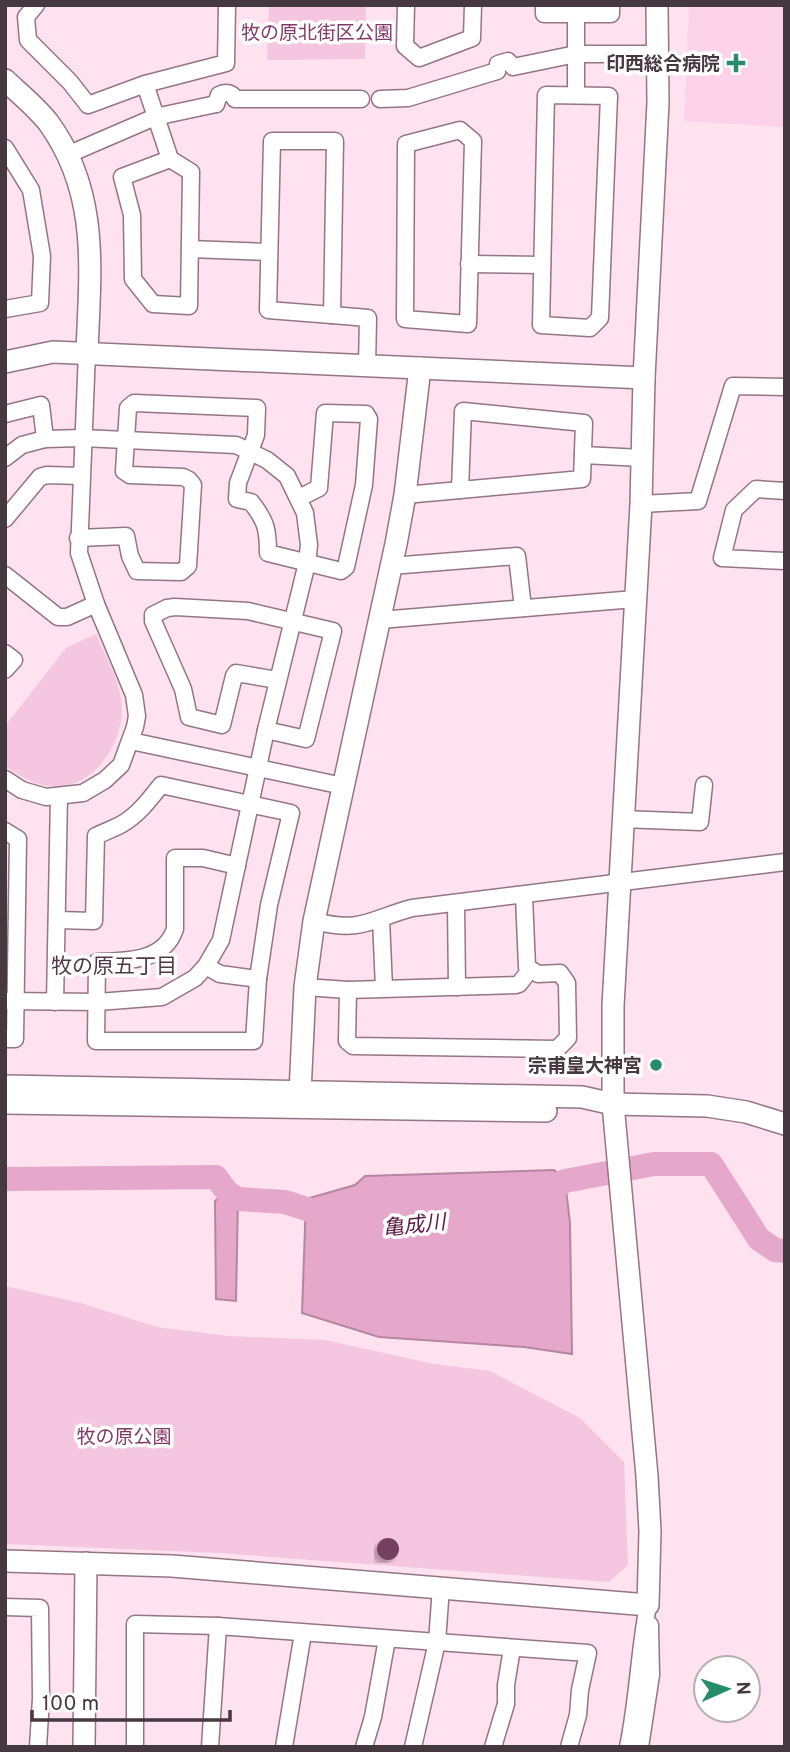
<svg xmlns="http://www.w3.org/2000/svg" width="790" height="1752" font-family="Overpass,'Noto Sans JP',sans-serif">
<defs>
<filter id="shadow"><feDropShadow dx="-4.5" dy="4.5" stdDeviation="2" flood-color="#0004"/></filter>
</defs>
<rect width="100%" height="100%" fill="#fee2f0"/>
<path fill="#fcd2e8" d="M689,5H785V127L684,121Z"/>
<g fill="#f5c6df">
<path d="M269,5H366L365,59L267,60Z"/>
<path d="M96,634C106,658 122,684 122,710C121,748 90,792 49,786C32,784 19,775 5,766V726L66,648Z"/>
<path d="M5,1286L81,1303L157,1327L229,1336L325,1340L434,1364L490,1371L580,1418L624,1462L628,1565L609,1582L218,1553L5,1544Z"/>
</g>
<g fill="#e6a8ca" stroke="#b686a0" stroke-width="2">
<path d="M554,1170L565,1181L570,1223L572,1354L524,1347L379,1337L302,1313L306,1199L355,1185L365,1176Z"/>
<path d="M227,1192L238,1199L236,1301L216,1299L215,1201Z"/>
</g>
<g fill="none" stroke-linecap="round" stroke-linejoin="round">
<g stroke="#e6a8ca" stroke-width="24">
<path d="M5,1179L216,1177L227,1192L238,1199L285,1202L338,1219"/>
<path d="M536,1199L565,1181L654,1164H711L759,1239L775,1250L785,1251"/>
</g>
</g>
<circle fill="#743f5e" filter="url(#shadow)" cx="388" cy="1549" r="11"/>
<g fill="none" stroke-linecap="round" stroke-linejoin="round">
<defs>
<g id="street">
<path d="M36,5L26,17L28,40L70,82L88,105L145,84L226,63L227,5"/>
<path d="M406,5L405,46L419,58L472,38L473,5"/>
<path d="M544,5V14H611V5"/>
<path d="M497,71L498,64L508,61L513,67L576,54H658"/>
<path d="M145,84L170,159L191,172L189,306L153,304L133,279L132,215L122,177L170,159"/>
<path d="M546,95L609,96L600,318L590,328L541,325Z"/>
<path d="M576,95V14"/>
<path d="M380,99L408,98L497,71"/>
<path d="M216,104L219,95C226,91 232,93 235,99H361"/>
<path d="M460,130L473,141L468,324L405,319L406,144Z"/>
<path d="M272,141H335L332,315L268,310Z"/>
<path d="M5,148L31,190L42,256L40,303L5,309"/>
<path d="M67,155L155,117L216,104"/>
<path d="M190,249L269,252"/>
<path d="M469,264L542,265"/>
<path d="M332,315L368,318L367,366"/>
<path d="M463,411L584,423L582,479L460,490Z"/>
<path d="M5,414L41,405L45,439"/>
<path d="M583,455L642,458"/>
<path d="M5,458L22,445L45,439L82,438L236,445L267,460L287,476L305,513L309,545L307,563L266,730L221,940L206,966L195,978L162,997L98,1002L5,1001"/>
<path d="M785,491L756,489L734,510L722,558L785,561"/>
<path d="M405,495L460,490"/>
<path d="M641,504L698,501L733,386L785,387"/>
<path d="M5,519L40,477L47,475L81,476"/>
<path d="M78,538L126,536L130,556L137,571L181,572L188,566L193,485L189,480L183,477L130,475L124,471L128,408L134,403L257,408L256,435L238,483L237,499L251,502C266,521 268,529 268,553L341,571L346,567L364,485L369,419L366,414L325,413L319,488L299,498"/>
<path d="M391,566L517,556L523,608"/>
<path d="M5,575L58,617H67L96,604"/>
<path d="M380,620L635,599"/>
<path d="M5,653L14,660L5,670"/>
<path d="M266,730L306,739L333,631L248,611L175,607L167,608L153,615V621L183,689L189,717L222,725L234,676L236,673L277,680"/>
<path d="M131,741L343,786"/>
<path d="M5,779L22,790L46,797L83,793L105,780L121,765L135,727L137,716L134,695L96,604L79,553L87,352"/>
<path d="M622,819L700,822L704,785"/>
<path d="M5,831L18,839L15,1039H5"/>
<path d="M456,904L457,987"/>
<path d="M381,919L384,988"/>
<path d="M57,920L94,921L96,836C104,832 113,829 122,824C138,815 150,799 161,785L291,813L269,905L258,979L254,1041H96L97,962C126,961 164,962 175,929V858H203L237,866"/>
<path d="M314,921C362,933 368,920 412,908L785,862"/>
<path d="M206,966L220,974L258,979"/>
<path d="M305,987L348,990L516,985L519,984L530,970"/>
<path d="M348,990L347,1041L353,1046L557,1049L568,1038L567,983L560,973L538,974L527,967L524,896"/>
<path d="M55,1002L59,796"/>
<path d="M5,1607L40,1608L41,1698L38,1747"/>
<path d="M135,1747V1624L218,1626L588,1653L580,1690L578,1715L569,1747"/>
<path d="M210,1747L218,1626"/>
<path d="M284,1747L303,1633"/>
<path d="M364,1747L373,1717L387,1639"/>
<path d="M413,1747L437,1642L441,1587"/>
<path d="M493,1747L506,1704V1685L512,1648"/>
<path d="M628,1747C638,1699 639,1652 648,1605"/>
<path d="M640,1747L651,1675L650,1625"/>
</g>
<g id="secondary">
<path d="M5,80C20,94 35,106 48,122C100,193 90,270 87,352"/>
<path d="M5,362L53,352L644,378"/>
<path d="M5,1086L582,1097L613,1104L707,1106L746,1112L785,1124"/>
<path d="M300,1093L305,987L314,921L396,544L405,495L420,368"/>
<path d="M5,1103L546,1111"/>
<path d="M5,1561L172,1566L648,1605L650,1531L647,1476L613,1104V1006L641,504L644,378L658,103L657,5"/>
<path d="M84,1747L86,1563"/>
</g>
</defs>
<use href="#street" stroke="#947586" stroke-width="19"/>
<use href="#secondary" stroke="#947586" stroke-width="24"/>
<use href="#street" stroke="#fff" stroke-width="16"/>
<use href="#secondary" stroke="#fff" stroke-width="21"/>
</g>
<g fill="#268c69" stroke="#fff" stroke-width="2.5">
<path d="M732.5 52.5h7v7h7v7h-7v7h-7v-7h-7v-7h7z"/>
<circle cx="656" cy="1065" r="7"/>
</g>
<g text-anchor="middle" stroke-width="7" stroke-linejoin="round" paint-order="stroke">
<g font-size="19" fill="#833966" stroke="#fff">
<text x="317" y="39">牧の原北街区公園</text>
<text x="124" y="1443">牧の原公園</text>
</g>
<g font-size="19" font-weight="bold" fill="#45383f" stroke="#fff" text-anchor="end">
<text x="720" y="70">印西総合病院</text>
<text x="642" y="1072">宗甫皇大神宮</text>
</g>
<g font-size="21" fill="#523746" stroke="#fff">
<text x="114" y="973">牧の原五丁目</text>
</g>
<g font-size="21" font-style="italic" fill="#601947" stroke="#fff">
<text transform="translate(414 1225) rotate(-6)" y="7">亀成川</text>
</g>
</g>
<rect width="790" height="1752" fill="none" stroke="#45383f" stroke-width="14"/>
<g transform="translate(727 1689) rotate(87)"><circle r="33" fill="#ffffff" stroke="#b5afb2" stroke-width="2"/>
<path d="M0-5L12 26L0 18L-12 26Z" fill="#268c69"/>
<text y="-10" font-size="19" font-weight="bold" text-anchor="middle" fill="#45383f">N</text>
</g>
<path d="M32 1710v10h198v-10" fill="none" stroke="#45383f" stroke-width="3.5"/>
<text x="42" y="1710" font-size="21" fill="#45383f" stroke="#ffffff" stroke-width="5" paint-order="stroke">100 m</text>
</svg>
